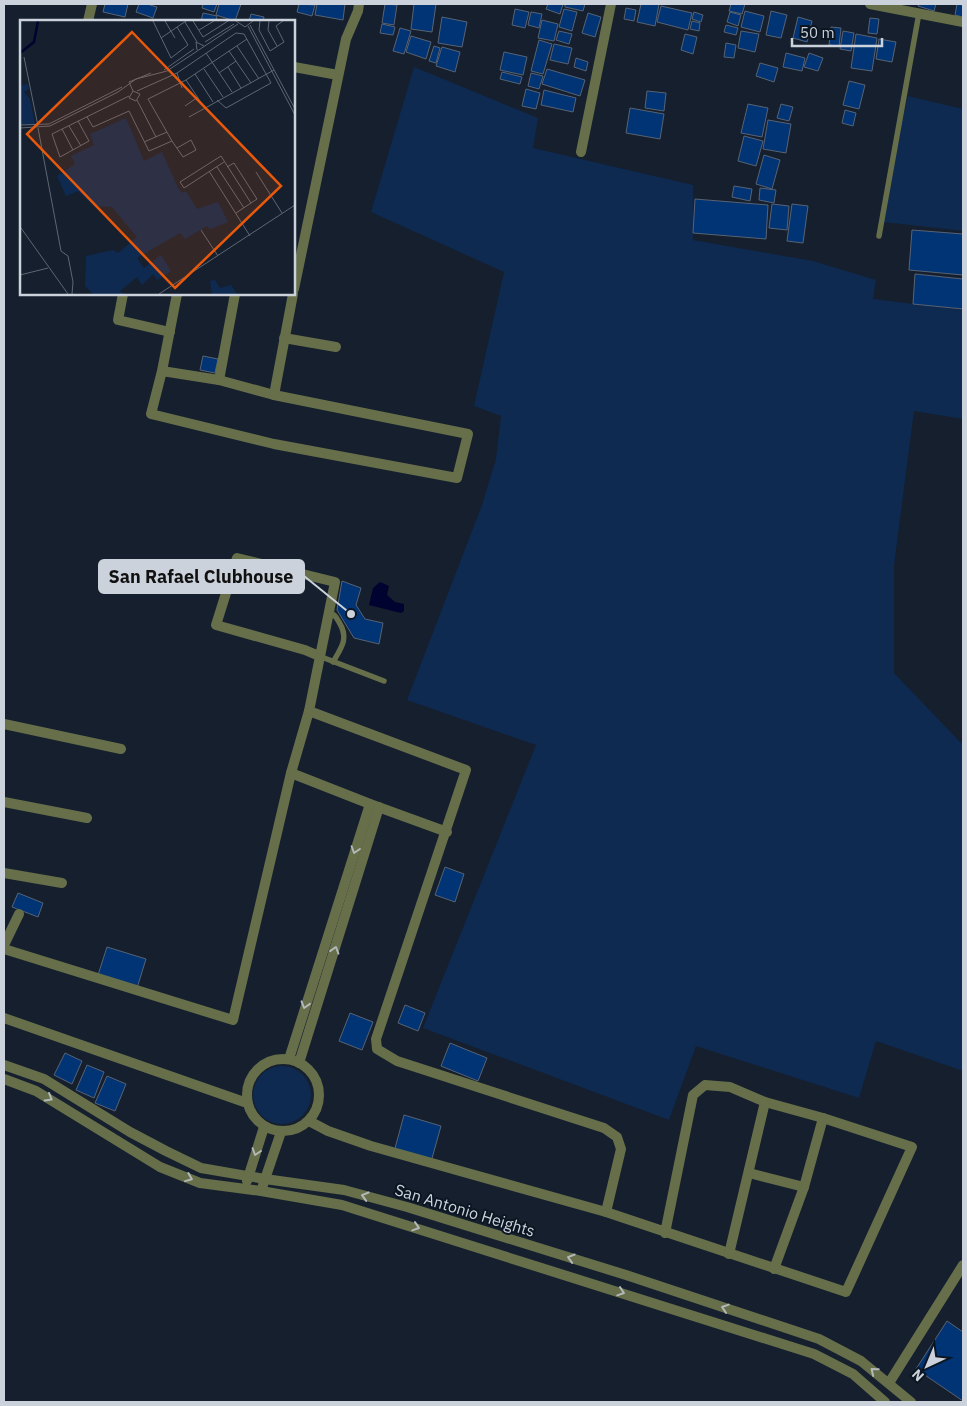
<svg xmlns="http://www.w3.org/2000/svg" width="967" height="1406" font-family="'IBM Plex Sans',sans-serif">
<rect width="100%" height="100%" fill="#151f2d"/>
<g fill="#0e2a50">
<path d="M414,67L538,118L533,148L693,185V240L813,261L876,280L873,299L963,310V419L914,411L894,565V673L963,745V1071L876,1041L859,1098L696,1046L669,1120L423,1028L536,745L407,700L482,505L496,459L501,416L474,406L504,272L371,212Z"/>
<path d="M908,96L963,109V231L884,222L900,131Z"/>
<circle cx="282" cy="1095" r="29"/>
</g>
<path fill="#00022f" d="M380,582L389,586L387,595L395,602L404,604V611L401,613L369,605L373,588Z"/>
<g fill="#003474" stroke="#586374">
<path d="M105,4H128L125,17L103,12Z"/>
<path d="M139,4H147L157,7L153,18L136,12Z"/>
<path d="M203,4H217L214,12L202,8Z"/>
<path d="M219,4H241L235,21L216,15Z"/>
<path d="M299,4L315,5L312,16L297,12Z"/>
<path d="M317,4H345L343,20L315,15Z"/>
<path d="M385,4L397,5L394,25L382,23Z"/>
<path d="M414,4H436L432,32L411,29Z"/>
<path d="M548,4H563L560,14L546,9Z"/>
<path d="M565,4H585L583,11L565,7Z"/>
<path d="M641,4H659L655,26L637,22Z"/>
<path d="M731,4H745L742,14L729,11Z"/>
<path d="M919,4H936L934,11L918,6Z"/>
<path d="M957,4L963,5V17L955,15Z"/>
<path d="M661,6L692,13L688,30L657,22Z"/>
<path d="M626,8L636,10L634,21L624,19Z"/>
<path d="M515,9L529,12L525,28L512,25Z"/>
<path d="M564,9L577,12L572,31L559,27Z"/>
<path d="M745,11L764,16L760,32L741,27Z"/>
<path d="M771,11L787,15L781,38L766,35Z"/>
<path d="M531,12L542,14L539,28L528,25Z"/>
<path d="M694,12L703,15L701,22L692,19Z"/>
<path d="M730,12L741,15L738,26L727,22Z"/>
<path d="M203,13L217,16L216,21H201Z"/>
<path d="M588,13L601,17L595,37L582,33Z"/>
<path d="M251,14L264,17L263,21H249Z"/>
<path d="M442,17L467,22L462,47L438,43Z"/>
<path d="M798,17L812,21L807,42L793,38Z"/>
<path d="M870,18L879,19L877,34L868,33Z"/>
<path d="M542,20L558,24L554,41L538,38Z"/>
<path d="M692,21L700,23L699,31L690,29Z"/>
<path d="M382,24L395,27L393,35L380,33Z"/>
<path d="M726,25L738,28L736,35L724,32Z"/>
<path d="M831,27L841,28L839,46L829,45Z"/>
<path d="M400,28L411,31L404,54L393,51Z"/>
<path d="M559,31L572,34L569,44L556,40Z"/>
<path d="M741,31L759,34L755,52L738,48Z"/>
<path d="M843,31L854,33L851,51L840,49Z"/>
<path d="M685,34L697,37L693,54L681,50Z"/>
<path d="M856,34L877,38L872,71L851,68Z"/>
<path d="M411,36L431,42L426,59L406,52Z"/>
<path d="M879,39L896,42L892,62L876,59Z"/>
<path d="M539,40L552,44L543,74L531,71Z"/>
<path d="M726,43L736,45L734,58L724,57Z"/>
<path d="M554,44L572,48L568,64L550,60Z"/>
<path d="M434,46L440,48L436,63L429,61Z"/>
<path d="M442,47L460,52L455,72L436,66Z"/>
<path d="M504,52L527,57L523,75L500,70Z"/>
<path d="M786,53L805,58L802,71L783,67Z"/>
<path d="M809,53L823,58L818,71L804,67Z"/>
<path d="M576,58L588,62L586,71L574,67Z"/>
<path d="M760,63L778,68L774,82L756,76Z"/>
<path d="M547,69L585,80L580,96L542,84Z"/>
<path d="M502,72L522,77L520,84L500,79Z"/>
<path d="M531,73L543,76L539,89L528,86Z"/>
<path d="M849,81L865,85L859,109L843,105Z"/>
<path d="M526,89L540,93L536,109L522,106Z"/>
<path d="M544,90L576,98L573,112L541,105Z"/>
<path d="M647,91L666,93L664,111L645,108Z"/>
<path d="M748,104L768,108L762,137L741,133Z"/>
<path d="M781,104L793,107L789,121L777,118Z"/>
<path d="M630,108L664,114L660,139L626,133Z"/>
<path d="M845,110L856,113L853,126L842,123Z"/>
<path d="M768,120L791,124L786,153L763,149Z"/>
<path d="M744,136L763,141L756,166L738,161Z"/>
<path d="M764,155L780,160L772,189L756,184Z"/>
<path d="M734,186L752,189L750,201L732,197Z"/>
<path d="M760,188L776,190L774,203L759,200Z"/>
<path d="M695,199L768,205L766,239L693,233Z"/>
<path d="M772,204L789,206L787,230L769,228Z"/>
<path d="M792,204L808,206L803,243L787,241Z"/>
<path d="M912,230L963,234V275L909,270Z"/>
<path d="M915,274L963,279V309L913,304Z"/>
<path d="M203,356L218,359L215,373L200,370Z"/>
<path d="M342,581L361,588L356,605L365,619L383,623L379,644L354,638L337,610Z"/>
<path d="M445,867L464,874L455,902L435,895Z"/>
<path d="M18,893L43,903L38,917L12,907Z"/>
<path d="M107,947L146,959L137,988L98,975Z"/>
<path d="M405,1005L425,1013L418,1031L398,1023Z"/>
<path d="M350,1013L373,1022L362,1050L339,1041Z"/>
<path d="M450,1043L487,1058L478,1081L441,1066Z"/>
<path d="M65,1053L82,1061L72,1084L54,1075Z"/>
<path d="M87,1065L104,1072L94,1098L76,1090Z"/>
<path d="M107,1076L126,1084L115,1111L95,1103Z"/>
<path d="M404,1115L441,1126L431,1162L394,1152Z"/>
<path d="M947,1321L963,1332V1401L916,1369Z"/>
</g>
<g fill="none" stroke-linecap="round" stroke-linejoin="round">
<g stroke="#666e4a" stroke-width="5.5">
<path d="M879,236L919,13"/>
<path d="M328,613C334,613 336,617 339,622C349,638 342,647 333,662"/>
<path d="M319,656L384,681"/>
</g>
<g stroke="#666e4a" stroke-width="10">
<path d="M870,4L963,22"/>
<path d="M88,21L92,4"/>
<path d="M294,67L338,75"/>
<path d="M581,152L611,4"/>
<path d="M294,289L346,39L358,11L359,4"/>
<path d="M123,294L118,320L170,332"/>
<path d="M284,338L336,347"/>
<path d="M162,371L219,380L274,395L468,434L457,478L274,444L151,414L162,371L177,294"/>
<path d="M219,380L235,294"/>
<path d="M274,395L293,294"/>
<path d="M309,711L466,770L376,1039L377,1049L397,1061L604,1128L617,1137L621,1149L606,1212"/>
<path d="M4,724L121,749"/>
<path d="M291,773L370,804L447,832"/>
<path d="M4,802L87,818"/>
<path d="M4,873L62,883"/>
<path d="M4,945L19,914"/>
<path d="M4,949L233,1020L291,773L309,711L335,582L237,558L216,625L305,650L319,656"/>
<path d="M4,1018L247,1103"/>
<circle cx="283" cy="1095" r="36"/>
<path d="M289,1059L370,804"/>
<path d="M299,1063L379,807"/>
<path d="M4,1065L44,1079L130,1132L166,1151L201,1168L265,1179L344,1190L407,1207L626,1275L819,1339L861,1361L911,1402"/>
<path d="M4,1079L36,1091L160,1167L200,1183L261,1191L342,1205L814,1354L853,1374L885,1402"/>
<path d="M309,1121L328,1131L371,1146L606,1212L846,1292L912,1147L823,1118L765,1102L730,1087L705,1085L693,1095L665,1233"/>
<path d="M749,1173L804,1187"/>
<path d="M247,1181L264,1127"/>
<path d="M263,1185L281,1132"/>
<path d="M729,1254L765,1102"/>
<path d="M774,1269L804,1187L823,1118"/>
<path d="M889,1383L963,1265"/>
</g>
</g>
<defs><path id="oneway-chevron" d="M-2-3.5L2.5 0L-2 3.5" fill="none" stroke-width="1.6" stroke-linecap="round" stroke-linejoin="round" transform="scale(1.25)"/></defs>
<g stroke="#b2b9b7">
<use href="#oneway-chevron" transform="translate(355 850) rotate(108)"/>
<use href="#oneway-chevron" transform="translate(335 950) rotate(-73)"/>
<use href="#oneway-chevron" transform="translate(305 1005) rotate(107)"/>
<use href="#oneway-chevron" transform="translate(49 1098) rotate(30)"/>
<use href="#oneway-chevron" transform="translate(256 1152) rotate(108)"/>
<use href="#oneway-chevron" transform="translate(189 1178) rotate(22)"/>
<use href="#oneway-chevron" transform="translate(365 1196) rotate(-164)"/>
<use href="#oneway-chevron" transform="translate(416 1227) rotate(18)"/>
<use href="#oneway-chevron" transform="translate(571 1258) rotate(-163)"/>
<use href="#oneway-chevron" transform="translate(621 1292) rotate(18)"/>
<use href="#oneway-chevron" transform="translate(725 1308) rotate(-162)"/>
<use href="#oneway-chevron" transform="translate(874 1371) rotate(-141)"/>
</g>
<g text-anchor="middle" stroke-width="4" stroke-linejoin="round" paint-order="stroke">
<g font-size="16" fill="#cbd2db" stroke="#0c1623">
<text transform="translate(465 1210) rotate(17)" y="6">San Antonio Heights</text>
</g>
</g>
<g transform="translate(20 20)">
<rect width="275" height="275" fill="#151f2d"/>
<path d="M8,64L9,69L4,72L10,79L15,104H0V65ZM106,98L124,141L142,132L158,168L162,173L166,171L177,189L198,182L208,202L190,209L187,206L165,219L160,213L117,238L124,248L141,235L151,251L137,260L133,254L122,265L117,257L100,271L105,274H73L65,266L66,236L93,230L98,233L117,217L92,187L74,186L58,171L46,176L37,156L55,144L51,136L74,125L70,114ZM195,260L200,268L211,265L217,274H192L190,261Z" fill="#0e2a50"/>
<path fill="none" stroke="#00022f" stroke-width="2.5" d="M0,33L14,22L18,1"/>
<path fill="none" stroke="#5e6773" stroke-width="1" d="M133,1L151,38L168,25L157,7M145,1L155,18M173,1L183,17L208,1M216,1L225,7L233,1M240,1L239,10L250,31L264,22L256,6L263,1M249,1L248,10L257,26M165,2L177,22M230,5L275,89M228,6L275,95M179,10L194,1M141,18L166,1M185,22L214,4M217,26L239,59M177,30L176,22L184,26M209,31L231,63M186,33L212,72M4,37L18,106M208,47L221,68M184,49L203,77M144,50L174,29M157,53L162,68M199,53L216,41M175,54L193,82M166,60L184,87M109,62L131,53M109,62L113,71L120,74L116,81L109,78L113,71M117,71L157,53L216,13L224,14L251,63L206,88L197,80M117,80L136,117M165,86L178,77M67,97L73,107L109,91L129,131L152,121M169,97L254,50M58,101L69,121L40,137L32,114L109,76M0,105L29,104L102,67M49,106L61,126M0,108L30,106L98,72L116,59L147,51L218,4M18,108L41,231L48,236L53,262L52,274M42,109L53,130M124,122L147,112M157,128L171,120L176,130L163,137L152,121L128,79L166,60L227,19M204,142L164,168L160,162L201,136L231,183M197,147L224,188M207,147L214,143L237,179L216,193M189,151L230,216M236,152L262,193M1,208L48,274M181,210L198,236M0,255L28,248M139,274L275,185"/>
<path fill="#e8590c" fill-opacity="0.15" stroke="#e8590c" stroke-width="2.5" d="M112,12L261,166L155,268L7,114Z"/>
<rect width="275" height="275" fill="none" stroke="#cbd2db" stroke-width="2.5"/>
</g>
<path fill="none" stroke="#cbd2db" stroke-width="2" d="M351 614L304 576"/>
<circle fill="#cbd2db" stroke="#0c1623" stroke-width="2" cx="351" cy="614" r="5"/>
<rect fill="#cbd2db" stroke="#cbd2db" stroke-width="2" x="99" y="560" width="205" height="33" rx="5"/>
<g font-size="18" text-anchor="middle" font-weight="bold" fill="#111">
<text x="201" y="583">San Rafael Clubhouse</text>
</g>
<rect width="967" height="1406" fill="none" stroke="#cbd2db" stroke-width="10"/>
<g transform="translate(927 1366) rotate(224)" stroke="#0c1623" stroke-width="4" paint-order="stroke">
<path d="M0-4L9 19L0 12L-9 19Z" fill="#cbd2db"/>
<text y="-8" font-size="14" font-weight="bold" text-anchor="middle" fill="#cbd2db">N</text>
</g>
<path d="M792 38v8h90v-8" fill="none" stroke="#cbd2db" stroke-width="2.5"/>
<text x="800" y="38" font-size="15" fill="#cbd2db" stroke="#0c1623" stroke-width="4" paint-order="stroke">50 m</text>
</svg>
